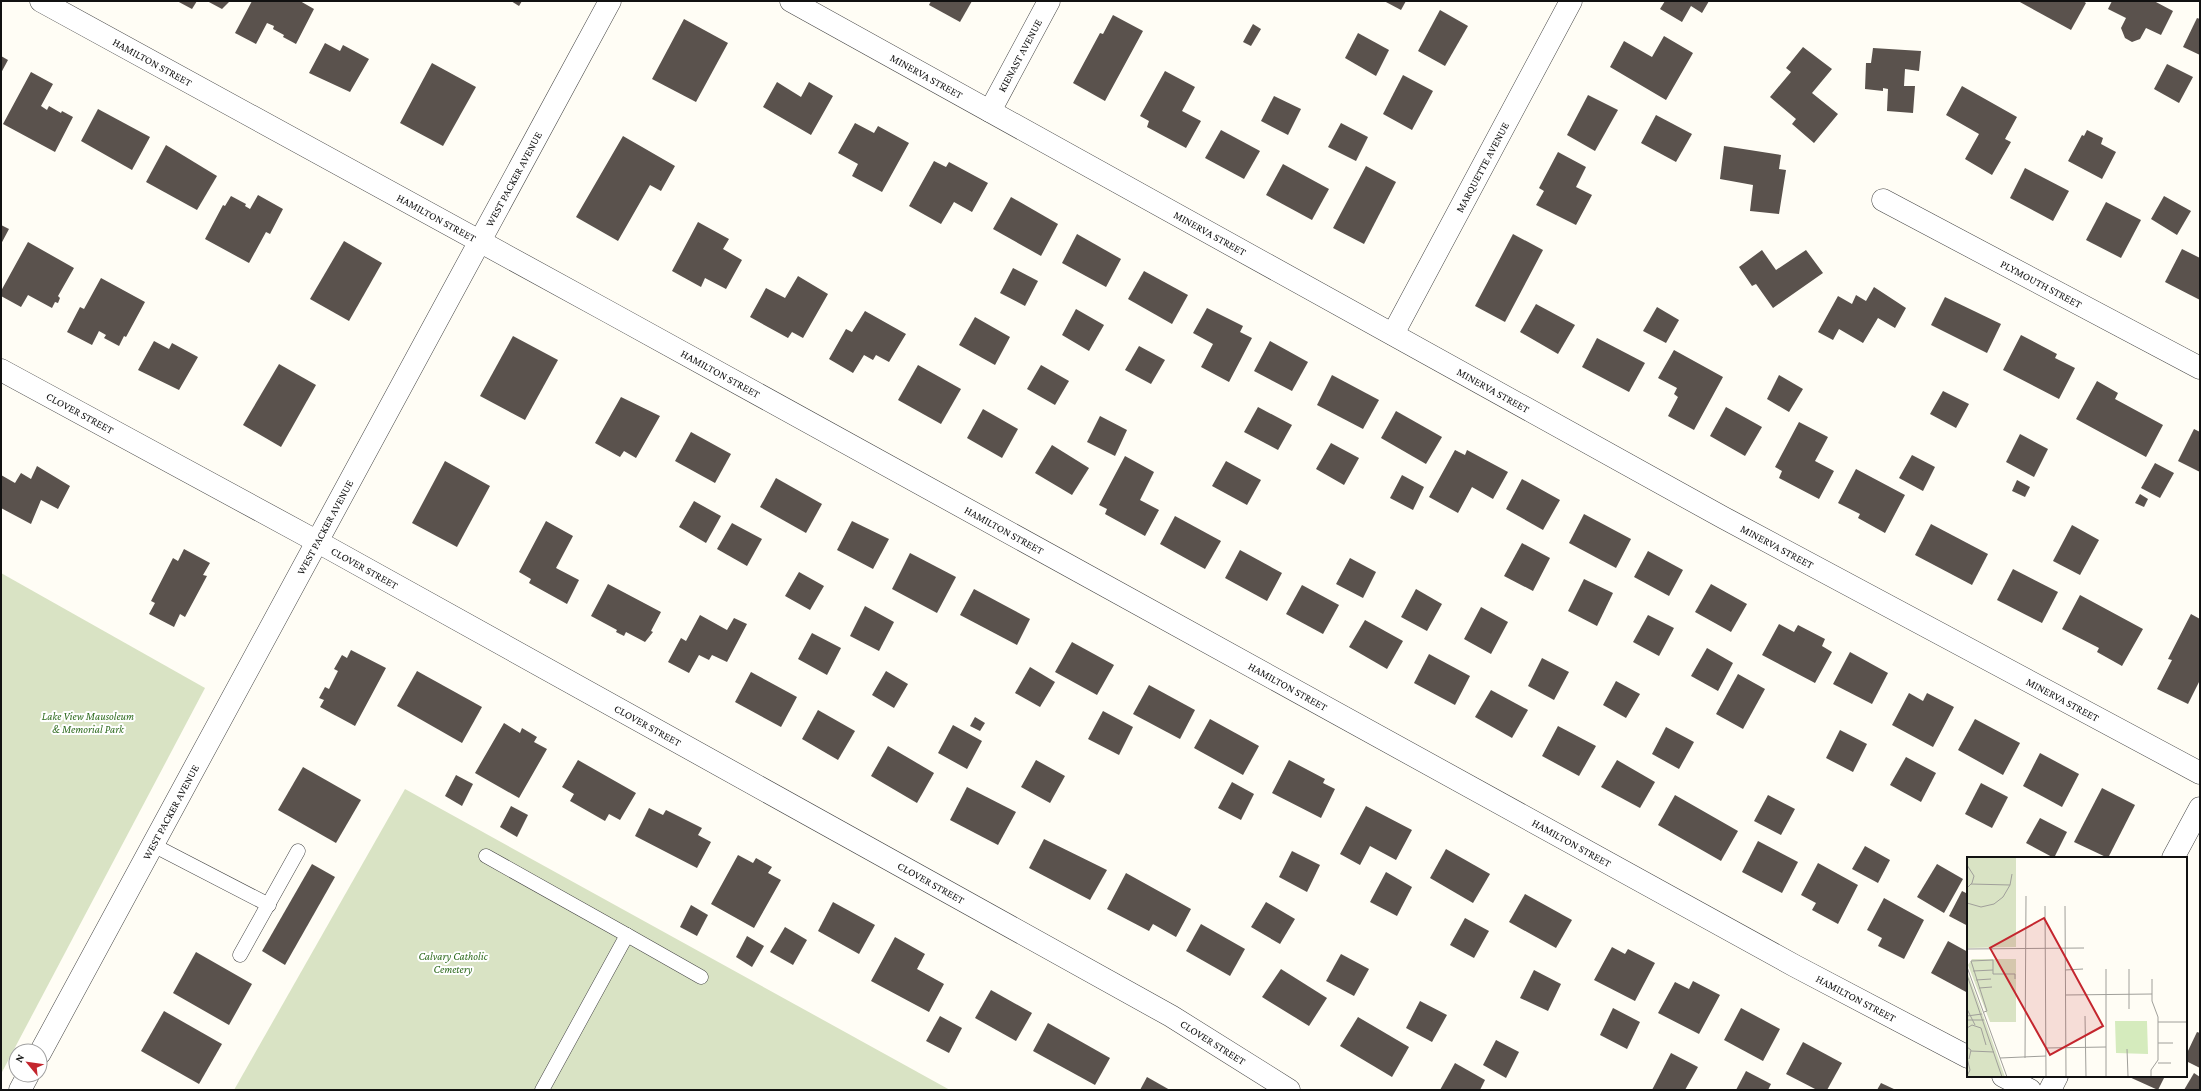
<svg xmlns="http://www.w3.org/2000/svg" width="2201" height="1091" font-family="'Crimson Pro',serif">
<rect width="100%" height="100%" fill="#fffdf5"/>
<g fill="#d9e3c4">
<path d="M1,573L205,688L1,1074Z"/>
<path d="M405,789L950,1090H234Z"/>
</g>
<g fill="#5a524d">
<path d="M177,1H197L192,9Z"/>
<path d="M207,1H230L222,9Z"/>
<path d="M252,1H300L314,9L296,44L283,37L284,35L273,29L274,26L267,23L256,44L235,33Z"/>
<path d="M511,1H522L519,6Z"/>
<path d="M931,1H972L960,22L929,5Z"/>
<path d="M1384,1H1406L1401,10Z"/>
<path d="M1665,1H1709L1702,13L1691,6L1682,22L1660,9Z"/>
<path d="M2018,1H2083L2086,3L2071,30Z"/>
<path d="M2112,1H2154L2173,11L2161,35L2146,28L2140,39L2132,42L2125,38L2121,28L2126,18L2108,9Z"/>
<path d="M1440,10L1468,26L1445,66L1418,51Z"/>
<path d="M1113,15L1143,31L1105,101L1073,83L1100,33L1103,34Z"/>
<path d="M2197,18L2200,19V55L2183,47Z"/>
<path d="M684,19L728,43L696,102L652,79Z"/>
<path d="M1253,24L1261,29L1251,46L1243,42Z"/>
<path d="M1358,33L1389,50L1376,76L1345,58Z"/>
<path d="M1664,36L1693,53L1666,100L1610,67L1624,41L1652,57Z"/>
<path d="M325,43L340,51L343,45L369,59L350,92L309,73Z"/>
<path d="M1803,47L1832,69L1812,93L1838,114L1814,143L1792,124L1796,119L1770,97L1791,72L1786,68Z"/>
<path d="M1873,48L1921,51L1919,71L1905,69L1904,86H1915L1913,113L1887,111L1888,89L1883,88V91L1865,89L1866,63H1871Z"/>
<path d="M1,56L8,60L1,73Z"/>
<path d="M432,63L476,87L443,146L400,123Z"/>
<path d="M2167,64L2193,77L2179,103L2154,89Z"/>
<path d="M1165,71L1195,87L1182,111L1201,121L1186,148L1147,127L1149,121L1140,116Z"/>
<path d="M31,72L53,84L41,106L47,110L49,106L61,113L62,111L73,117L55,152L3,124Z"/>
<path d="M1403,75L1433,91L1412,130L1383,114Z"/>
<path d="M777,82L801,97L809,82L833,96L811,135L763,107Z"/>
<path d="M1962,86L2017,117L2005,139L2011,142L1992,175L1965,159L1979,134L1946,115Z"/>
<path d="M1588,95L1618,110L1595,151L1567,135Z"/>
<path d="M1274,96L1301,109L1288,135L1261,121Z"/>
<path d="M98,109L150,137L132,170L81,141Z"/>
<path d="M1656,115L1692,134L1676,162L1641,143Z"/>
<path d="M855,123L874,133L878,126L909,143L882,192L852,176L858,164L838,153Z"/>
<path d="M1341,123L1368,137L1356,161L1328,147Z"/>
<path d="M1221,130L1260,151L1244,179L1205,158Z"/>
<path d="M2087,130L2103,138L2101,144L2116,152L2102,179L2068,161L2082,135L2084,136Z"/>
<path d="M623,136L675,166L661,191L650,185L618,241L576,217Z"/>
<path d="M166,145L217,176L197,210L146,182Z"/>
<path d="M1724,146L1781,155L1779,169L1786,170L1779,214L1750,211L1753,185L1720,179Z"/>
<path d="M1558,152L1586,167L1576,187L1592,195L1576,225L1536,205L1544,191L1539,188Z"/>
<path d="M934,161L946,167L949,162L988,183L972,212L954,202L941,224L909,206Z"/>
<path d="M1283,164L1329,189L1312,220L1266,195Z"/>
<path d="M1366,166L1396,182L1364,244L1333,228Z"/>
<path d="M2025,168L2069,191L2053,221L2010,198Z"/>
<path d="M258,195L283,209L270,234L266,232L249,263L205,239L223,205L225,206L231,196L246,204L245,206L250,209Z"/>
<path d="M2164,196L2191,211L2177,235L2151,219Z"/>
<path d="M1011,197L1058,224L1041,256L993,229Z"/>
<path d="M2106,202L2141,220L2121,258L2086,240Z"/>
<path d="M698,222L729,239L723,249L742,260L726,289L705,278L701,287L672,271Z"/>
<path d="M1,225L9,229L1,244Z"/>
<path d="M1077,234L1121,259L1106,287L1062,263Z"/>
<path d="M1513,234L1543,250L1505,322L1475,306Z"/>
<path d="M344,241L382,263L349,321L310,299Z"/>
<path d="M28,242L74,268L58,296L60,298L58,303L55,302L52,308L28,295L21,307L1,296V291Z"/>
<path d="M2182,249L2200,258V300L2165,282Z"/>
<path d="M1762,250L1776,270L1806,250L1823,273L1773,308L1756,284L1752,286L1739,267Z"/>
<path d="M1013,268L1038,281L1025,306L1000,293Z"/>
<path d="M1144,271L1188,295L1172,324L1128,299Z"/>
<path d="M798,276L828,294L803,338L792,332L788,338L750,317L766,288L785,298Z"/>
<path d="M101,278L145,302L126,337L124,336L119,346L104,338L106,335L99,331L92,345L67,332L80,307L84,309Z"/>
<path d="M1874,287L1906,308L1895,328L1878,318L1863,343L1839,329L1833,340L1818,332L1838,296L1852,304L1856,295L1866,301Z"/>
<path d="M1945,297L2001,324L1987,353L1931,325Z"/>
<path d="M1536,304L1575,325L1558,354L1520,332Z"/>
<path d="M1657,307L1679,320L1666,343L1643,331Z"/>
<path d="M1207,308L1243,326L1240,332L1252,338L1229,382L1201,367L1213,344L1193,333Z"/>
<path d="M1076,309L1104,325L1089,351L1062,335Z"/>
<path d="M865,311L906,334L889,362L876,355L873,360L864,355L853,373L829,359L846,329L852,332Z"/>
<path d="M975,317L1010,337L995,365L959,345Z"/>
<path d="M2021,335L2057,354L2055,358L2075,368L2059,399L2003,370Z"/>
<path d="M513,336L558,360L525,420L480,396Z"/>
<path d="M1597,338L1645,363L1629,392L1582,367Z"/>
<path d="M154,341L169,349L172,343L198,357L179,390L138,370Z"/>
<path d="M1270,341L1308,362L1292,391L1254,371Z"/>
<path d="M1139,346L1165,360L1151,384L1125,370Z"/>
<path d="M1674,350L1723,377L1694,430L1668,416L1678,397L1674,394L1677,388L1658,378Z"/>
<path d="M279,364L316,385L281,447L243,425Z"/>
<path d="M918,365L961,389L941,424L898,400Z"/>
<path d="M1041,365L1069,381L1055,405L1027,389Z"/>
<path d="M1332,375L1379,400L1363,429L1317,405Z"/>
<path d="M1779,375L1803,389L1789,412L1767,399Z"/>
<path d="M2097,381L2118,393L2115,399L2163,425L2146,457L2076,419Z"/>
<path d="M1943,391L1969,404L1956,428L1930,414Z"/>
<path d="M621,397L660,416L636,458L624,451L620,457L595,443Z"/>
<path d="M1258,407L1292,425L1278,450L1244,432Z"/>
<path d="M1726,407L1762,427L1745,456L1710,436Z"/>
<path d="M983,409L1018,429L1002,458L967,438Z"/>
<path d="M1396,411L1442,437L1426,464L1381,438Z"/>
<path d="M1100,416L1127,430L1115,456L1087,442Z"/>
<path d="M1799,422L1828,437L1815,461L1834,471L1819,499L1779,478L1782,471L1775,467Z"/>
<path d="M2194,429L2200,432V472L2178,461Z"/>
<path d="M691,432L731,454L715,483L675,461Z"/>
<path d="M2020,434L2048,449L2034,477L2006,462Z"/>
<path d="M1331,443L1359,458L1344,485L1316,469Z"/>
<path d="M1052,445L1089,468L1072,495L1035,473Z"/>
<path d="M1455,450L1465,455L1467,450L1508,472L1493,499L1472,487L1458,513L1429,497Z"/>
<path d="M1912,455L1935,467L1923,491L1899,478Z"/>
<path d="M1125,456L1154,472L1140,500L1159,510L1145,536L1105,514L1107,509L1099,505Z"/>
<path d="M445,461L490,486L457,547L412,523Z"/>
<path d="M1226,461L1261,480L1247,505L1212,486Z"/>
<path d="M2155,463L2174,473L2160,498L2141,488Z"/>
<path d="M37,466L70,486L58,509L41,500L31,524L1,508V475L15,483L21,473L31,479Z"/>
<path d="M1856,469L1905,495L1885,533L1858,518L1860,514L1838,503Z"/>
<path d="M1402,475L1424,487L1413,510L1390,498Z"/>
<path d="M776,478L822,504L806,533L760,507Z"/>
<path d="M1522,479L1560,500L1543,530L1506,509Z"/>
<path d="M2017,480L2030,487L2025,497L2012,491Z"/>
<path d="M2140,494L2148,499L2144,507L2135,503Z"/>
<path d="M694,501L721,516L706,543L679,527Z"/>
<path d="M1584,514L1631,539L1616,568L1569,543Z"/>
<path d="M1175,516L1221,541L1205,569L1160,544Z"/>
<path d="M546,521L573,536L556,568L579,580L567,604L529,583L531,579L519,572Z"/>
<path d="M852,521L889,539L873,569L837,550Z"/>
<path d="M732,523L762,539L747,566L717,549Z"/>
<path d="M1931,524L1988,554L1972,585L1915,555Z"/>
<path d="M2072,525L2099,540L2080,575L2053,561Z"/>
<path d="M1522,543L1550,558L1533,591L1504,576Z"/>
<path d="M184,549L210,563L203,575L207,576L185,617L180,614L174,627L149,614L155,603L151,601L173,558L178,561Z"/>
<path d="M1240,550L1282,573L1267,601L1225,578Z"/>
<path d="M1648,551L1683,570L1669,596L1634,577Z"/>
<path d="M910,553L956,577L937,613L892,589Z"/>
<path d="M1350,558L1376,572L1363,598L1336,584Z"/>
<path d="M2013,569L2058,592L2042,623L1997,600Z"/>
<path d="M799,572L824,586L810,610L785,596Z"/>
<path d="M1584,579L1613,593L1597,626L1568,611Z"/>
<path d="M608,584L661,612L651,631L653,632L645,642L626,632L624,636L616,632L617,630L591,616Z"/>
<path d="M1711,584L1747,604L1731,632L1695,612Z"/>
<path d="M1302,585L1339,605L1323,634L1286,614Z"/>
<path d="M974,589L1030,619L1017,645L960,615Z"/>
<path d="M1416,589L1442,604L1427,631L1401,617Z"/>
<path d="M2080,595L2143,629L2122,666L2097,652L2099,648L2062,629Z"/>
<path d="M865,606L894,622L879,651L850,636Z"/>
<path d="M1481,607L1508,622L1491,654L1464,639Z"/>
<path d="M2191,614L2200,619V680L2188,704L2157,689L2172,660L2168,659Z"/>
<path d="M700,615L727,630L734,618L747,624L727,662L712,655L709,660L699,655L689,673L668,662L681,638L686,641Z"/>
<path d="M1648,615L1674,628L1659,656L1633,642Z"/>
<path d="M1365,620L1403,641L1387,669L1349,647Z"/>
<path d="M1779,624L1794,632L1798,625L1825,639L1822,646L1832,652L1815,683L1762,655Z"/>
<path d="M812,633L841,648L827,675L798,659Z"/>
<path d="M1072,642L1114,665L1097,695L1055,672Z"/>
<path d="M1707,648L1733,663L1718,691L1691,676Z"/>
<path d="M351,650L386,668L355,726L320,707L324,700L319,698L325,687L329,689L338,671L334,669L342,655L347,658Z"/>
<path d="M1850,652L1888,673L1872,704L1833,684Z"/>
<path d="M1429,654L1470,676L1455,705L1414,683Z"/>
<path d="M1542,658L1569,672L1554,700L1528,686Z"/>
<path d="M1030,667L1055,682L1040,707L1015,693Z"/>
<path d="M417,671L482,707L462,743L397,706Z"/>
<path d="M886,671L908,684L894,708L872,695Z"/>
<path d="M751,672L797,697L781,727L735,702Z"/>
<path d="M1738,674L1765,689L1743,729L1716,714Z"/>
<path d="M1616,681L1640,694L1626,718L1603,705Z"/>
<path d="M1149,685L1195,710L1180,739L1133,714Z"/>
<path d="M1491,690L1528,710L1512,738L1475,717Z"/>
<path d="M1909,693L1923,701L1927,693L1954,707L1933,747L1892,725Z"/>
<path d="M818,710L855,731L838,760L802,739Z"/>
<path d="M1103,711L1133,727L1119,755L1088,739Z"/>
<path d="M975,717L985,723L980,731L970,726Z"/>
<path d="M1210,719L1259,746L1243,775L1194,748Z"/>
<path d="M1975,719L2020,743L2003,775L1958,750Z"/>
<path d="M504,723L520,733L522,728L537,737L534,742L547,749L519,798L475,773Z"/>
<path d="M953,725L982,741L967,769L938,753Z"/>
<path d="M1558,726L1596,746L1579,776L1542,756Z"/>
<path d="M1666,727L1694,742L1679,769L1652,754Z"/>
<path d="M1840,730L1867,744L1853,772L1826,758Z"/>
<path d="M888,746L934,773L917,803L871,776Z"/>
<path d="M2040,753L2079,774L2062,807L2023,786Z"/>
<path d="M1906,757L1936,773L1921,802L1890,785Z"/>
<path d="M578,760L636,793L620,820L609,814L605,821L570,801L574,794L562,787Z"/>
<path d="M1036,760L1065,776L1050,803L1021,787Z"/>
<path d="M1289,760L1325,779L1323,783L1335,789L1321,818L1272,793Z"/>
<path d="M1617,760L1655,782L1640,808L1601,787Z"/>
<path d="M303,767L361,800L336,843L278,810Z"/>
<path d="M456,775L473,784L462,806L445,796Z"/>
<path d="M1232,782L1254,794L1241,820L1218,808Z"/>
<path d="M1981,783L2008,797L1992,828L1965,814Z"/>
<path d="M967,787L1016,812L998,845L950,820Z"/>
<path d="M2102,788L2135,805L2108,858L2074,842Z"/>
<path d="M1675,795L1738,831L1721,861L1658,825Z"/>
<path d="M1768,795L1795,809L1781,835L1754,821Z"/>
<path d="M511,806L528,815L517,837L500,827Z"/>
<path d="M1366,806L1412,830L1396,860L1370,846L1360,865L1340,854Z"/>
<path d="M649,808L663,815L666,810L702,828L698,835L711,842L697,868L635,836Z"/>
<path d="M2040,818L2067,832L2054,858L2026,843Z"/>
<path d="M1044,839L1107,870L1090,900L1029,868Z"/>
<path d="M1758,841L1798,862L1782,893L1742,872Z"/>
<path d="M1865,846L1890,860L1878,883L1852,869Z"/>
<path d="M1446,849L1490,874L1473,903L1430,878Z"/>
<path d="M1292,851L1320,865L1307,892L1279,877Z"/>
<path d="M738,855L753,863L756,858L772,867L768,873L781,880L754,928L711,904Z"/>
<path d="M1818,863L1858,885L1838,924L1812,910L1816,903L1801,895Z"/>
<path d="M312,864L335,877L285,965L262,951Z"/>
<path d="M1937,864L1963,879L1944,913L1917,897Z"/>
<path d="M1386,872L1412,887L1397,916L1370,902Z"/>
<path d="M1126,873L1191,909L1176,937L1153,924L1149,931L1107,909Z"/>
<path d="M1962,891L1968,894V926L1949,916Z"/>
<path d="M1525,894L1572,920L1556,948L1509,922Z"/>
<path d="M1884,898L1924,920L1904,959L1878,946L1882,938L1867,930Z"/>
<path d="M833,902L875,925L859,954L818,931Z"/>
<path d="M1266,902L1295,919L1280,944L1251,927Z"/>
<path d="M691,905L708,915L697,936L680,927Z"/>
<path d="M1465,918L1489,931L1474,958L1450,945Z"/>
<path d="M1201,924L1245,949L1230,976L1186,951Z"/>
<path d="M785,927L807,940L793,965L770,952Z"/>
<path d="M747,936L764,946L752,967L736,957Z"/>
<path d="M895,937L925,954L917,969L944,984L929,1012L871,981Z"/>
<path d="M1948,941L1968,952V993L1931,973Z"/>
<path d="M1612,947L1625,954L1628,949L1655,963L1635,1001L1594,980Z"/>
<path d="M196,952L252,984L229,1025L173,993Z"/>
<path d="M1341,954L1369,969L1354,996L1326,981Z"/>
<path d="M1281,969L1327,998L1309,1026L1262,997Z"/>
<path d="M1534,970L1561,984L1548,1011L1520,998Z"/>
<path d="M1693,981L1720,995L1699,1034L1658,1013L1675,982L1689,989Z"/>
<path d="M991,990L1032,1013L1016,1041L975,1018Z"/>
<path d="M1420,1001L1447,1015L1432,1042L1406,1028Z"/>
<path d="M1613,1008L1640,1022L1627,1049L1600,1035Z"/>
<path d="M1741,1008L1780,1029L1763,1061L1724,1040Z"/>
<path d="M164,1011L222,1044L199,1084L141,1051Z"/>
<path d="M940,1016L962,1028L949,1053L926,1041Z"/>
<path d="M1358,1017L1409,1047L1392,1077L1340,1046Z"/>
<path d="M1048,1023L1110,1058L1095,1085L1033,1051Z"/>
<path d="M2197,1032L2200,1033V1068L2186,1061V1055Z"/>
<path d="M1496,1040L1519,1052L1506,1078L1483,1065Z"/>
<path d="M1803,1042L1842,1063L1827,1090H1817L1786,1074Z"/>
<path d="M1671,1053L1698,1067L1685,1090H1652Z"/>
<path d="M1455,1063L1485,1080L1480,1090H1440Z"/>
<path d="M1746,1071L1771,1084L1768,1090H1736Z"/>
<path d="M2194,1073L2200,1077V1090H2184Z"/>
<path d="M2127,1076H2165L2158,1090Z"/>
<path d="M1147,1077L1170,1090H1140Z"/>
<path d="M1881,1083L1896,1090H1877Z"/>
</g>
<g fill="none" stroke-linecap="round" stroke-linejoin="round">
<defs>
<g id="service">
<path d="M153,845L269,905"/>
<path d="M486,856L627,935"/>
<path d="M240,955L298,851"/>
<path d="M542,1090L627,935L701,977"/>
</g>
<g id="minor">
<path id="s1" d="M41,1L607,311L1795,966L1968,1057"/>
<path id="s2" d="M791,1L1724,518L2200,773"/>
<path id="s3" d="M990,111L1049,1"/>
<path id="s4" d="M1883,200L2200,368"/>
<path id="s5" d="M1393,334L1571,1"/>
<path id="s6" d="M1,370L318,542L1171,1016L1289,1090"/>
<path d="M2173,858L2200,808"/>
<path id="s7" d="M40,1053L610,1"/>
<path d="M2003,1076L2030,1090"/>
<path d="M20,1090L28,1075"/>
<path d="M2050,1090L2057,1076"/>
</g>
</defs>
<use href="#service" stroke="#444" stroke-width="15"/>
<use href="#minor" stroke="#444" stroke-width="23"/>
<use href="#service" stroke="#fff" stroke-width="14"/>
<use href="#minor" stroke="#fff" stroke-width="22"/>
</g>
<g text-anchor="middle" stroke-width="4" stroke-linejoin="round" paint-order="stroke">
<g font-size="11" fill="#111" stroke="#fff">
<text dy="4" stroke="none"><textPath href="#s3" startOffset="63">KIENAST AVENUE</textPath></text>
<text dy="4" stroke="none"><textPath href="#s1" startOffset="127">HAMILTON STREET</textPath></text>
<text dy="4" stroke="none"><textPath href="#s2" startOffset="155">MINERVA STREET</textPath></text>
<text dy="4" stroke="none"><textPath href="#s5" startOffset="189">MARQUETTE AVENUE</textPath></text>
<text dy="4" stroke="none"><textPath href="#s7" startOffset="994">WEST PACKER AVENUE</textPath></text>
<text dy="4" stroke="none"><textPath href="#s1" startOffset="451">HAMILTON STREET</textPath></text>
<text dy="4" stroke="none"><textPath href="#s2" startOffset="479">MINERVA STREET</textPath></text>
<text dy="4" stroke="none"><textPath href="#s4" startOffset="179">PLYMOUTH STREET</textPath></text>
<text dy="4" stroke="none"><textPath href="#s1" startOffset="775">HAMILTON STREET</textPath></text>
<text dy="4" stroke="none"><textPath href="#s2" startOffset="803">MINERVA STREET</textPath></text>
<text dy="4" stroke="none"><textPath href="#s6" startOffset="90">CLOVER STREET</textPath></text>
<text dy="4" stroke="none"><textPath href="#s7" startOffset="598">WEST PACKER AVENUE</textPath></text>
<text dy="4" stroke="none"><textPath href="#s1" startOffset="1099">HAMILTON STREET</textPath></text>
<text dy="4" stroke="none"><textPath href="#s2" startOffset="1127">MINERVA STREET</textPath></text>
<text dy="4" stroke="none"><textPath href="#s6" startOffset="414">CLOVER STREET</textPath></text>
<text dy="4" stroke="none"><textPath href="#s1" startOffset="1423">HAMILTON STREET</textPath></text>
<text dy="4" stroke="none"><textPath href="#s2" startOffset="1451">MINERVA STREET</textPath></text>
<text dy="4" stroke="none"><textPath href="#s6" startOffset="738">CLOVER STREET</textPath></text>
<text dy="4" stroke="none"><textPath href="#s7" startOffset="274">WEST PACKER AVENUE</textPath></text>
<text dy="4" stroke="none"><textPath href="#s1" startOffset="1747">HAMILTON STREET</textPath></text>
<text dy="4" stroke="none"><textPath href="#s6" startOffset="1062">CLOVER STREET</textPath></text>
<text dy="4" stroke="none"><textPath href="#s1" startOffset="2071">HAMILTON STREET</textPath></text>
<text dy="4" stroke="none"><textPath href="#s6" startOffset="1386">CLOVER STREET</textPath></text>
</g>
<g font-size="11" font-style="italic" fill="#2f6b1f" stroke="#fff">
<text x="88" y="720">Lake View Mausoleum<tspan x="88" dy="13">&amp; Memorial Park</tspan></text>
<text x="453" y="960">Calvary Catholic<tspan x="453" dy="13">Cemetery</tspan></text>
</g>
</g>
<g transform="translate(1967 857)">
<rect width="220" height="220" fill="#fffdf5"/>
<path d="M148,164H180L181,197L149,196Z" fill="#d5ebbd"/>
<path d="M0,0H49V90L0,91ZM5,102H49V165H23L1,108ZM0,114L15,155L38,220H0Z" fill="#d9e3c4"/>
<path fill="none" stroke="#a09f9a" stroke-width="1" d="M0,8L7,19L5,26L0,31M4,27L43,28L45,17M0,46L14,50L27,47L36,40L43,28M78,49L79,220M98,49L99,220M0,92L117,91M0,110L40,220M139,112V220M98,113L116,112M6,114L26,113M0,118L35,220M9,123L24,122M12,131L25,130M98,138L185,137M0,152L8,168M162,152V112M17,155L20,154L4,104L26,103V117H48V122M0,159L15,157M118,159L119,220M0,163H17M191,165H220M0,171L5,168L14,171L19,188M191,186H206M0,190L4,193L2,202M79,191L139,190M160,192L161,219M4,194L27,195M0,201L3,213L0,219M33,201L79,199M58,201L59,39M191,206H204M136,220H174M184,220V213L191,203V160L185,144V122"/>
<path fill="#c4262e" fill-opacity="0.15" stroke="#c4262e" stroke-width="2" d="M77,61L136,169L83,198L23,91Z"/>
<rect width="220" height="220" fill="none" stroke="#111" stroke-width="2"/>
</g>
<rect width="2201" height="1091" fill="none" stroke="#111111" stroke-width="4"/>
<g transform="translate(28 1063) rotate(299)"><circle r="19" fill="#ffffff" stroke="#a0a0a0"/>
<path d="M0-3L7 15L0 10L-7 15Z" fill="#c4262e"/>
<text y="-6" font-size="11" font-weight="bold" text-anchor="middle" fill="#111111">N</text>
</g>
</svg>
